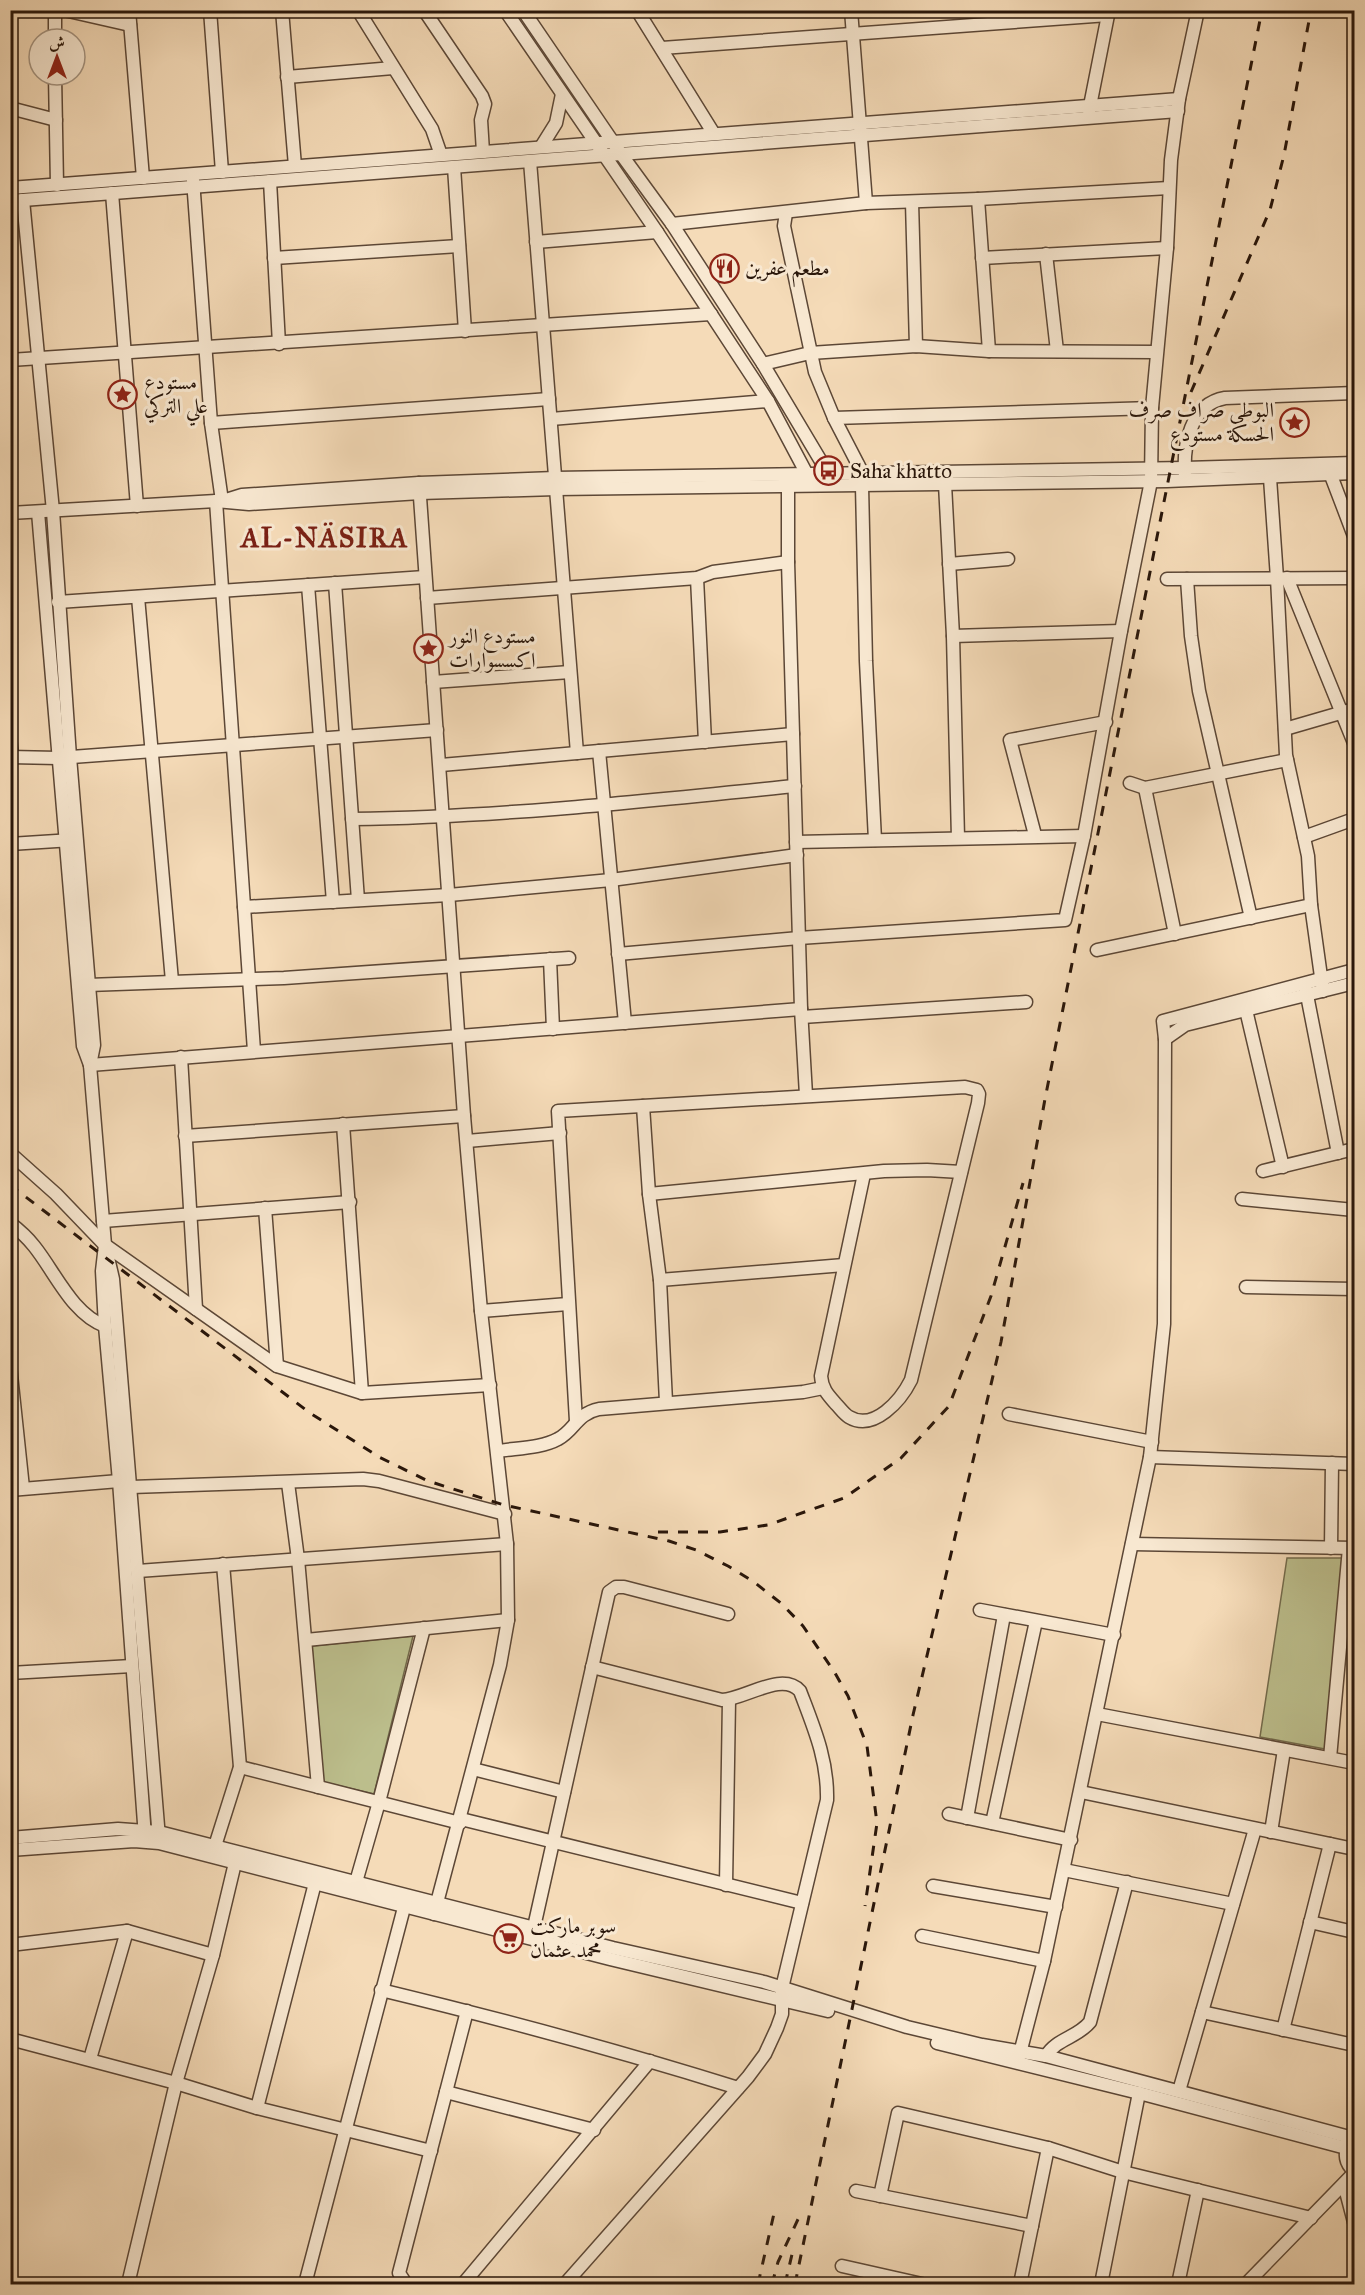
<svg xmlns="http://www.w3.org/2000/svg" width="1365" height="2295" font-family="'IM FELL Great Primer',Amiri,serif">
<rect width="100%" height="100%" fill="#f5dbb8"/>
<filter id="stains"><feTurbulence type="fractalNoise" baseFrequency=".00333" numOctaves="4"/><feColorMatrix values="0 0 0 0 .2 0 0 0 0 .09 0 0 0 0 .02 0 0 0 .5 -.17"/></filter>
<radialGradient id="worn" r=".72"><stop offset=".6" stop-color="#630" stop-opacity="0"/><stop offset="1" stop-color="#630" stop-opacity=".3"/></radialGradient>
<g fill="#bdc08e" stroke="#736b4c" stroke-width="1.5">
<path d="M1287,1558H1342L1325,1749L1260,1737Z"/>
<path d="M413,1636L374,1794L323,1782L312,1646Z"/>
</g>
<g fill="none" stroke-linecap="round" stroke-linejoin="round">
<defs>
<g id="minor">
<path d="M55,10V39"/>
<path d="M64,10L130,25"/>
<path d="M129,10L143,178"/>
<path d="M210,10L222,172"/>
<path d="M282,10L295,166"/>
<path d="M358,10L432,129L441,155"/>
<path d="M424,10L482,96L485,104L481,120L483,152"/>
<path d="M505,10L657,232L768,401L810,480"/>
<path d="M523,10L621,154L672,224L763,364L831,478"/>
<path d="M637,10L714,134"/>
<path d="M851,10L866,203"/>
<path d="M662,48L1108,15"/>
<path d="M55,75L57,185"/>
<path d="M287,77L393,68"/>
<path d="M10,108L56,120"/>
<path d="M1089,111L1109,10"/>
<path d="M541,147L556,123L562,94"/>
<path d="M530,161L577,753"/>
<path d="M454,167L465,331"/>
<path d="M193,180L211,423L222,501"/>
<path d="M270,181L279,344"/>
<path d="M10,188L1179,99"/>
<path d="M112,193L137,506"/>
<path d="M978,199L989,351"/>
<path d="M23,200L53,511L70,757L94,1045L90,1065"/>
<path d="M10,201L1178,111"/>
<path d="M912,202L916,346"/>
<path d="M786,213L784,226L815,372L834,418L863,474"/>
<path d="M672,224L866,203L978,199L1169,188"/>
<path d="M536,242L657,232"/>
<path d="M1046,254L1057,351"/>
<path d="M274,258L459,246"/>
<path d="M982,258L1167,248"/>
<path d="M10,360L711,314"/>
<path d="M763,364L810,353L916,346L989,351L1156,352"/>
<path d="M834,418L1152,408"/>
<path d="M551,419L768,401"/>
<path d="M211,423L549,399"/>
<path d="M1330,473L1354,536"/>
<path d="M1185,476C1183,446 1190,404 1225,398L1354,393"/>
<path d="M1270,478L1277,578L1286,755L1308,856L1311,905L1323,991"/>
<path d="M419,483L464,1116L481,1311L507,1544L508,1620L500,1665L434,1914"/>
<path d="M945,484L953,636L958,838"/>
<path d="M862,486L866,661L875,840"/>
<path d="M788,487V562L801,1009L806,1095"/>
<path d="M226,500L242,495L419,483L555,478L1185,468L1354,463"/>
<path d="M216,501L254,1051"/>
<path d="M38,512L83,1046L90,1065L105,1245L102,1271L105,1326L119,1481L145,1837"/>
<path d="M10,513L216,501L249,504L420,493L556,489L1167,481L1354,473"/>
<path d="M949,564L1008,559"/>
<path d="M697,578L705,742"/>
<path d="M1287,578L1354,743"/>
<path d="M1167,579L1354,578"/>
<path d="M1187,579L1191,636L1199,691L1251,918"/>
<path d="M335,583L358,900"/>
<path d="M308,585L333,902"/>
<path d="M138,597L172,981"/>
<path d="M427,598L697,578L713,572L788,562"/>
<path d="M58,602L425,577"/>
<path d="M953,636L1121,631"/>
<path d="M433,682L570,672"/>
<path d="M1285,729L1354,709"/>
<path d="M10,737L12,757"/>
<path d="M599,751L625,1023"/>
<path d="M10,757L58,758L437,730"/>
<path d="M441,765L793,734"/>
<path d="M1130,783L1145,788L1287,760"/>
<path d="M1145,788L1175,934"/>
<path d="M352,819C500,817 647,801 795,786"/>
<path d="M1035,835L1010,740L1106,722"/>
<path d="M1304,837L1354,819"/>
<path d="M796,842L1084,836"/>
<path d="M10,844L72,840"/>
<path d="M244,907L449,895L611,880L797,855"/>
<path d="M1097,950L1311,905"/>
<path d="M618,954L799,938L1065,920L1084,836L1121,631L1151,481L1152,408L1167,248L1171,160L1179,99L1198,10"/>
<path d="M550,959L553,1029"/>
<path d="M88,985L284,978L569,958"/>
<path d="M1306,990L1338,1153"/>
<path d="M1246,1010L1283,1167"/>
<path d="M802,1017L1026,1002"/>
<path d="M1165,1039L1185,1025L1354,983"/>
<path d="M181,1057L196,1309"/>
<path d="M90,1065L801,1009"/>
<path d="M643,1106L649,1194L660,1280L666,1402"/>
<path d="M343,1124L362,1393"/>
<path d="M185,1136L464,1116"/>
<path d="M467,1141L560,1133"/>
<path d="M10,1153L56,1194L105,1245L277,1366L362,1393L490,1385"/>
<path d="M1263,1171L1354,1149"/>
<path d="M649,1194L884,1171L927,1170L961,1172"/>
<path d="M1242,1199L1354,1210"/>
<path d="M265,1208L277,1366"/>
<path d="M103,1221L350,1202"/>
<path d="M10,1223C19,1230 27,1237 34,1246C55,1272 72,1314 105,1326"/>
<path d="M106,1249L113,1279L159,1838"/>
<path d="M660,1280L844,1265"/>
<path d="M1246,1287L1354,1289"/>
<path d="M481,1311L568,1304"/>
<path d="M10,1365L23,1488"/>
<path d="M1009,1414L1152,1442"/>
<path d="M576,1421L558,1111L965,1087L977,1090L979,1094L978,1103L911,1380C901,1400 874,1432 849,1417C844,1414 840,1408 836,1404C828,1395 822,1389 821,1376L864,1174"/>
<path d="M498,1451C516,1448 542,1448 558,1439C575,1430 576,1414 599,1409L803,1392L823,1388"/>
<path d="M1150,1457L1354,1464"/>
<path d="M288,1483L298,1559L318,1787"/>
<path d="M10,1490L119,1481L131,1487L363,1479L379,1481L505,1514"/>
<path d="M1132,1544L1354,1548"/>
<path d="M1331,1548L1332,1463"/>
<path d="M138,1571L507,1544"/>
<path d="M980,1610L1114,1635"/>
<path d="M306,1640L508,1620"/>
<path d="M10,1673L132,1666"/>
<path d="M1097,1714L1354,1763"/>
<path d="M1330,1758L1349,1548"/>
<path d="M240,1767L460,1823"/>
<path d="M473,1769L564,1792"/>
<path d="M1081,1792L1354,1849"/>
<path d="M949,1814L1071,1840"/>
<path d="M967,1818L1004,1615"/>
<path d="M461,1819L802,1903"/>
<path d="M992,1823L1036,1621"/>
<path d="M1271,1832L1284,1750"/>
<path d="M10,1838L118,1829L159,1832L613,1948L764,1982L907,2027L982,2045L1046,2056L1353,2138"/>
<path d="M215,1846L240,1767L223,1564"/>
<path d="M10,1850L134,1841L159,1843L610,1959L828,2011"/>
<path d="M1064,1870L1233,1904"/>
<path d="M356,1882L379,1802L424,1628"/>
<path d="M726,1885L729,1700"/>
<path d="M933,1886L1056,1907"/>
<path d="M1310,1922L1354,1932"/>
<path d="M534,1927L609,1592L616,1587H624L728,1614"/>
<path d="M922,1936L1044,1961"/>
<path d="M10,1945L127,1931L213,1955"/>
<path d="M381,1990C501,2019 620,2051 738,2088"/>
<path d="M1202,2012L1354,2045"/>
<path d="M1283,2030L1330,1844"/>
<path d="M10,2039L176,2083L257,2108L431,2151"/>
<path d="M937,2043L1139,2093L1346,2148"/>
<path d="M1046,2056C1057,2038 1077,2038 1090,2022L1127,1882"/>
<path d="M1019,2057L1044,1961L1150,1457L1164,1324L1165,1039L1163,1021L1354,970"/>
<path d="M90,2059L127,1931"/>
<path d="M1179,2091L1255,1829"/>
<path d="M446,2092L594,2130"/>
<path d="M257,2108L315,1883"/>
<path d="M1349,2142C1344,2153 1345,2163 1354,2171"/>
<path d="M1344,2184L1354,2222"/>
<path d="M856,2191L1032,2226"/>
<path d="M880,2196L898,2113L1048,2148L1123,2172L1311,2218"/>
<path d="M842,2266L922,2284"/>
<path d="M128,2284L176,2083L213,1955L235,1863"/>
<path d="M305,2284L406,1900"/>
<path d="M406,2284L399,2273L467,2011"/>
<path d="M463,2284L650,2061"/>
<path d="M565,2284L748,2077L765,2054L777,2028L782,2014V1988L827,1800C828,1760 814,1728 800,1691C782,1671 745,1699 722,1700L592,1667"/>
<path d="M1020,2284L1048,2148"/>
<path d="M1101,2284L1139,2093"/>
<path d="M1178,2284L1198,2190"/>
<path d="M1246,2284L1354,2173"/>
</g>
</defs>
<use href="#minor" stroke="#5c4736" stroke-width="15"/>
<use href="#minor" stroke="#f8e8d1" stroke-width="12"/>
<g stroke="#29160a" stroke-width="3" stroke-dasharray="10 10" stroke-linecap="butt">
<path d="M1191,392L1270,210L1284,155L1311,10"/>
<path d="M10,1185L310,1413L379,1457L428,1481L504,1505L669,1541L696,1550L728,1566L754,1582L782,1604L803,1626L835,1673L848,1696L867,1746L877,1823L865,1906"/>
<path d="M658,1532H720L768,1525L844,1498L901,1458L949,1406L991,1296L1023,1183"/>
<path d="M758,2284L775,2209"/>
<path d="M772,2284L778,2262L800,2215"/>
<path d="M785,2284L793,2250"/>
<path d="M795,2284L913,1715L1001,1342L1045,1099L1262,10"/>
</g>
</g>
<defs>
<symbol id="restaurant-ring" viewBox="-11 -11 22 22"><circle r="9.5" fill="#f8e8d1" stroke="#8f2418" stroke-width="1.5"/><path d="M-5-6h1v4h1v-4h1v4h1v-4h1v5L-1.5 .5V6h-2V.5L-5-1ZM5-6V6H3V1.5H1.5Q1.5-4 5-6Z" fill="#8f2418"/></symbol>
<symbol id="sight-ring" viewBox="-11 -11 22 22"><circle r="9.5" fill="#f8e8d1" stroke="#8f2418" stroke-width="1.5"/><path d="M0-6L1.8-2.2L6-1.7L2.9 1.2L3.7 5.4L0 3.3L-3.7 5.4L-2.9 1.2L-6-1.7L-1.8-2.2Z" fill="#8f2418"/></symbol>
<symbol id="bus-ring" viewBox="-11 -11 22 22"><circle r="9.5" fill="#f8e8d1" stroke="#8f2418" stroke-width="1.5"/><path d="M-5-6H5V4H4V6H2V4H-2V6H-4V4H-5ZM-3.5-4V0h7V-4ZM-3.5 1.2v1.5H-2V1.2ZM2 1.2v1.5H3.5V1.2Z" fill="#8f2418"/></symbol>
<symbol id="supermarket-ring" viewBox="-11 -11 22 22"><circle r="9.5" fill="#f8e8d1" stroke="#8f2418" stroke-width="1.5"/><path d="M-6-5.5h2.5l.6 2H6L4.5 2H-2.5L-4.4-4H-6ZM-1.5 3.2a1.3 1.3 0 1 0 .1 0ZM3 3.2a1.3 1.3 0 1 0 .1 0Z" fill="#8f2418"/></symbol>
</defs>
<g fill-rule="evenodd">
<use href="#restaurant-ring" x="708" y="252" width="33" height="33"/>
<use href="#sight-ring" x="106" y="378" width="33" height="33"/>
<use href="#sight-ring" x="1278" y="406" width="33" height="33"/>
<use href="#bus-ring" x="812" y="454" width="33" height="33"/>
<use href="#sight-ring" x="412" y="632" width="33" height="33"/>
<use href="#supermarket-ring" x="492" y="1922" width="33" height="33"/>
</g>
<g text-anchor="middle" stroke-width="6" stroke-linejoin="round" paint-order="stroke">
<g font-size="21" fill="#29160a" stroke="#f8e8d1" text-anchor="start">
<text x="745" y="275">مطعم عفرين</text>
<text x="144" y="389">مستودع<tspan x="144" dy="24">علي التركي</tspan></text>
<text x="1274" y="417" text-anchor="end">البوطي صراف صرف<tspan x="1274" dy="24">الحسكة مستودع</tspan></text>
<text x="850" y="478">Saha khatto</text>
<text x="449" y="643">مستودع النور<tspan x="449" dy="24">اكسسوارات</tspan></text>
<text x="530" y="1933">سوبر ماركت<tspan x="530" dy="24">محمد عثمان</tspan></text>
</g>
<g font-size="27" font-weight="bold" letter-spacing="1.5" fill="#7a1f14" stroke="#f8e8d1">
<text x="325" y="547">AL-NÄSIRA</text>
</g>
</g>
<rect width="1365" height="2295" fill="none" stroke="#f5dbb8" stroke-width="36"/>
<rect x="12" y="12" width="1341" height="2271" fill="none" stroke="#29160a" stroke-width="3"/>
<rect x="18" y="18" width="1329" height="2259" fill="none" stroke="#29160a" stroke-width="1.5"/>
<g transform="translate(57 57)"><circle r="28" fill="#f8e8d1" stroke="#a59481" stroke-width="1.5"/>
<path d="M0-4.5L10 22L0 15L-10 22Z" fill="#8f2418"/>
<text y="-9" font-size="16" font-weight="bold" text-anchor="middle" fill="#29160a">ش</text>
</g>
<rect width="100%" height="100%" filter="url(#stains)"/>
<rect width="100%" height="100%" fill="url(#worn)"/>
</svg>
